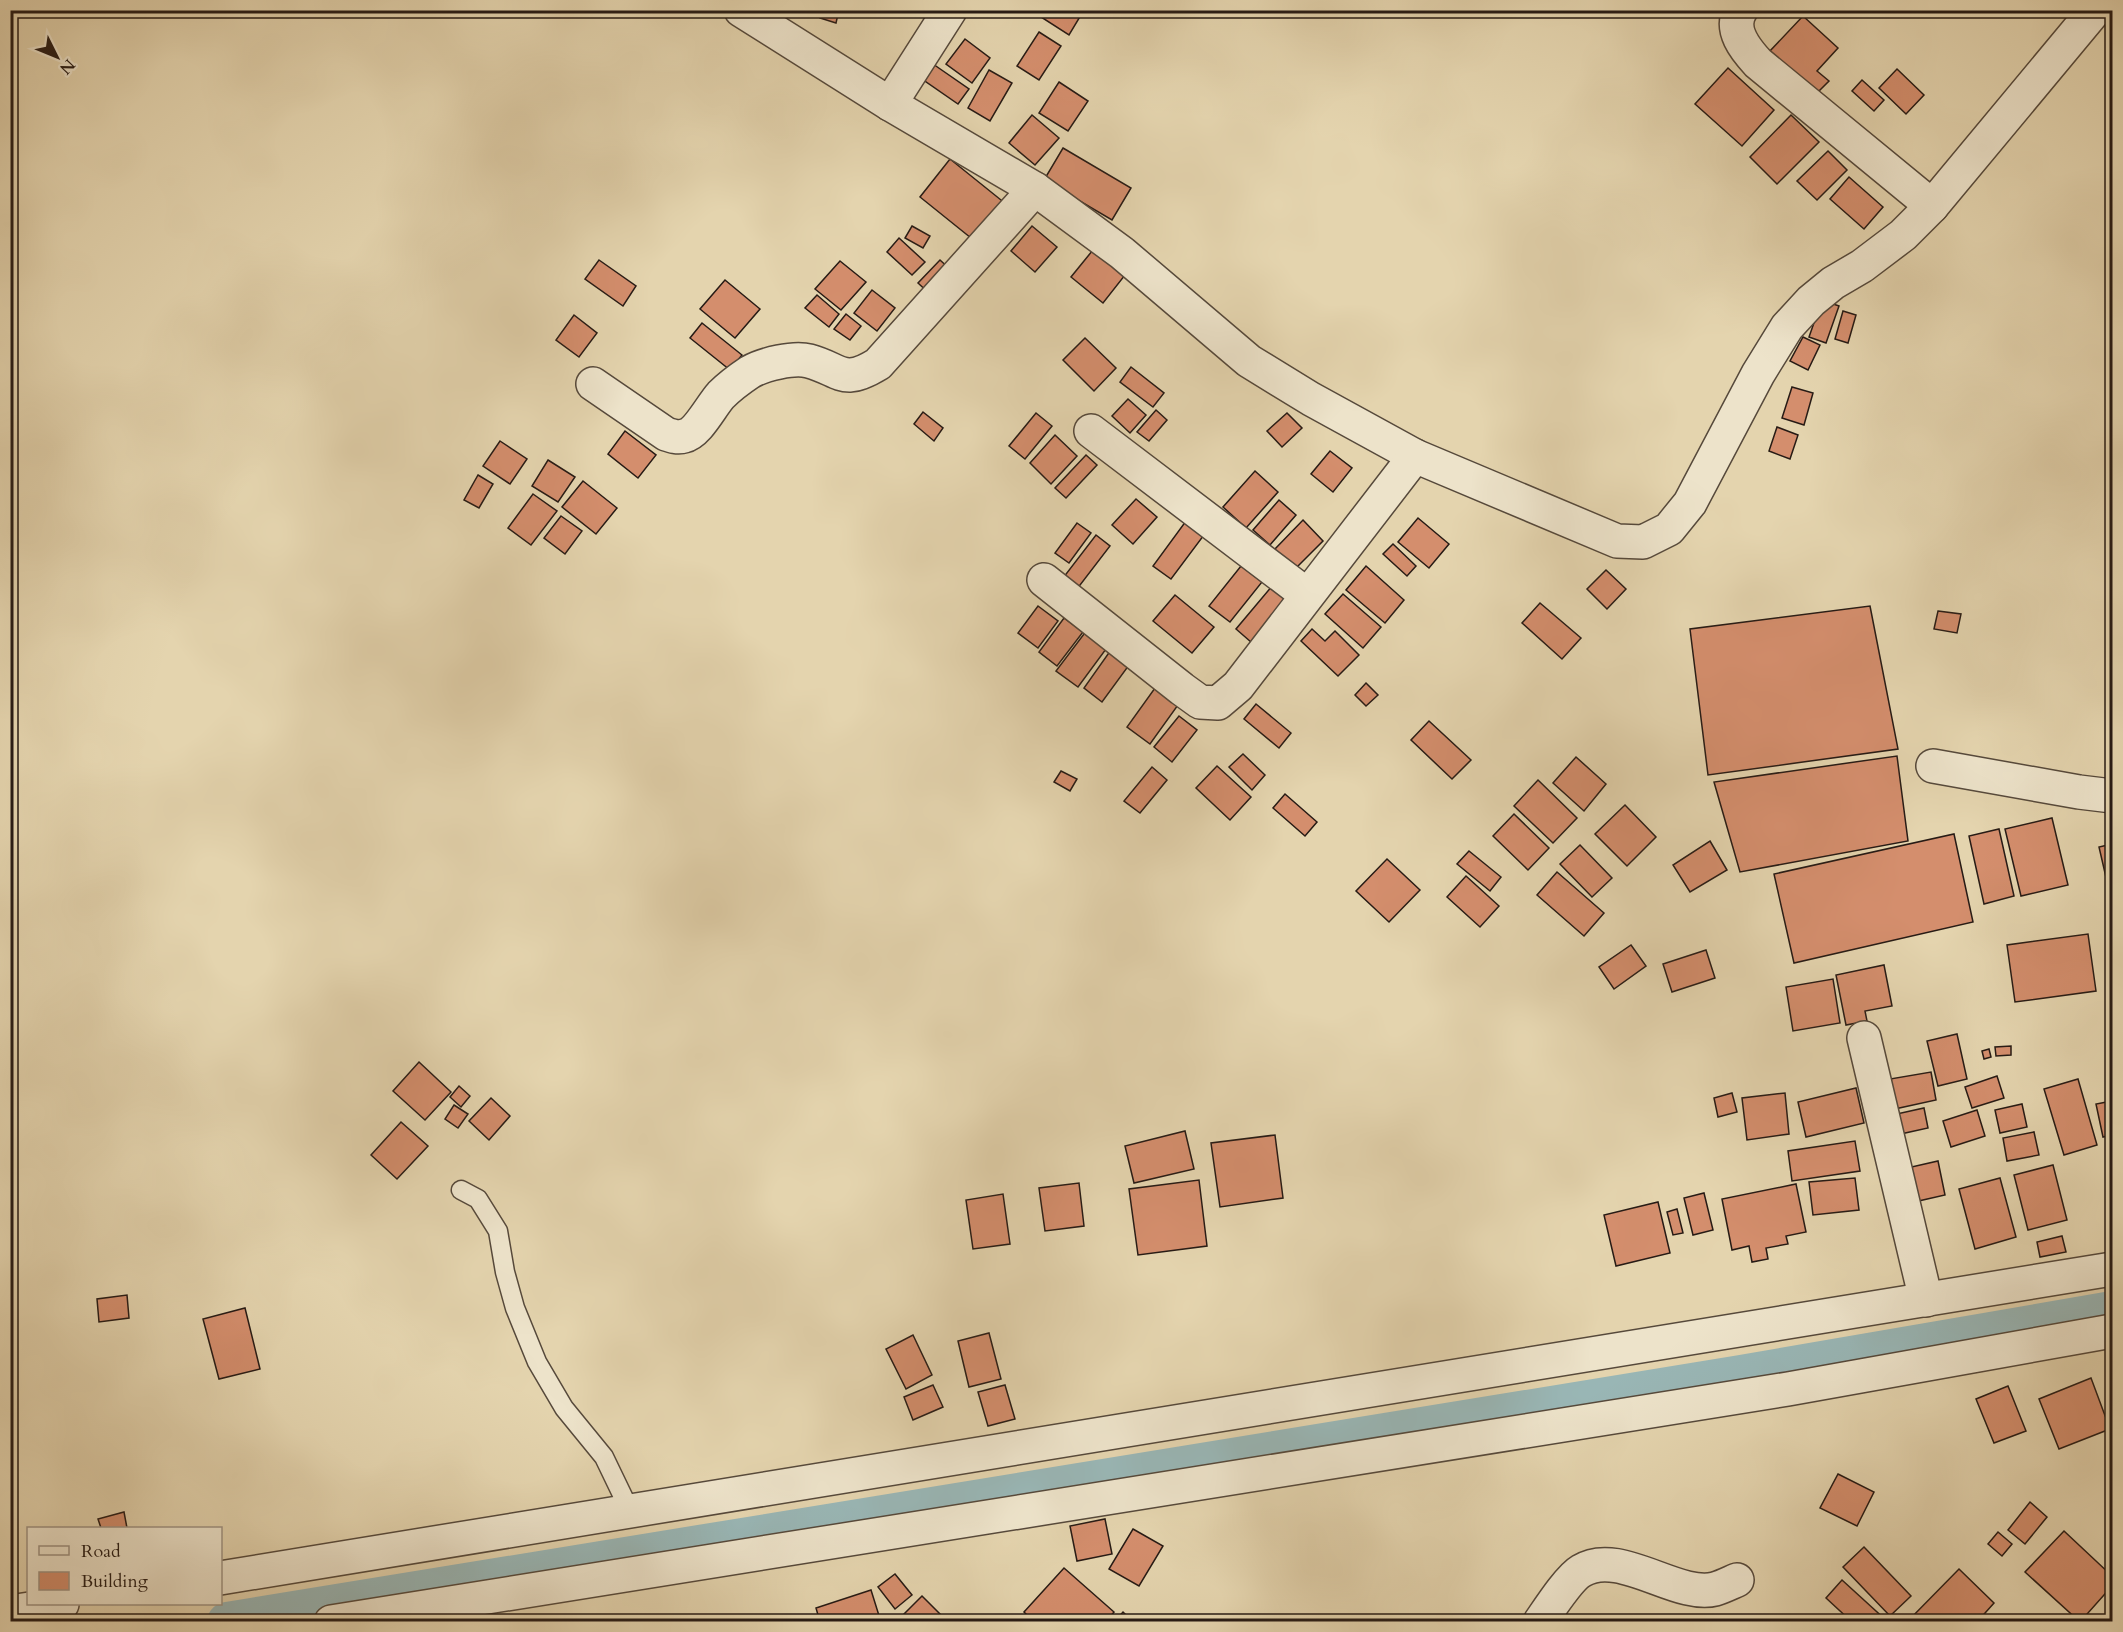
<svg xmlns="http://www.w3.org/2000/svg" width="2123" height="1632" font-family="Cardo,serif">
<rect width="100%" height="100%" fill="#e4d4ae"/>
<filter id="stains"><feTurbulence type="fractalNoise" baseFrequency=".00333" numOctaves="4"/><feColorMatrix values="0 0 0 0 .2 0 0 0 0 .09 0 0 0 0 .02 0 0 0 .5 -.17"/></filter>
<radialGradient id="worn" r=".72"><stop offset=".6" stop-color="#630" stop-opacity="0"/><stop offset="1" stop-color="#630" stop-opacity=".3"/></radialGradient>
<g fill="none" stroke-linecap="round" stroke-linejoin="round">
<path stroke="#99b6b5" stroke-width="40" d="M227,1622L1741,1375L2112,1311"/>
</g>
<g fill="#d48e6d" stroke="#271b15" stroke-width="1.5">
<path d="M822,10H839L836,23L820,18Z"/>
<path d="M1045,10H1084L1069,35L1041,17Z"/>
<path d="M1803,16L1838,48L1817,71L1829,81L1815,95L1769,52Z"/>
<path d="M1039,32L1061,46L1039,80L1017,66Z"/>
<path d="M965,39L990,58L972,83L946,64Z"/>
<path d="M933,64L969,89L958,104L922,79Z"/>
<path d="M1728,68L1774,110L1742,146L1695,104Z"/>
<path d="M1897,69L1924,95L1906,114L1879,88Z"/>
<path d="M989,70L1012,83L990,121L968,108Z"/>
<path d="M1862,80L1884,100L1874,111L1852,91Z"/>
<path d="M1059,82L1088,101L1068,131L1039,113Z"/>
<path d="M1032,115L1059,138L1035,165L1009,143Z"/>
<path d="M1791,115L1819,142L1777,184L1750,157Z"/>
<path d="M1063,148L1131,188L1112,220L1044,180Z"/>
<path d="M1828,151L1847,170L1817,200L1797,181Z"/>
<path d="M950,159L1006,204L976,242L920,197Z"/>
<path d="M1849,177L1883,207L1864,229L1830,199Z"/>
<path d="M912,226L930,236L923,248L905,238Z"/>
<path d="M1032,226L1057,247L1035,272L1011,251Z"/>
<path d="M899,238L925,262L912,275L887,252Z"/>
<path d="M1097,245L1129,270L1103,303L1071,277Z"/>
<path d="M599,260L636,286L623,306L585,279Z"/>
<path d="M940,260L953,272L932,296L918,283Z"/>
<path d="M840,261L866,282L841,310L815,289Z"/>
<path d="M725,280L760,309L735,338L700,309Z"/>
<path d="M872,290L895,308L877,331L854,313Z"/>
<path d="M817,295L839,314L829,327L805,308Z"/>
<path d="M1822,300L1839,306L1826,343L1809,337Z"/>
<path d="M1843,311L1856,315L1848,343L1835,339Z"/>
<path d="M846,314L861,326L850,340L834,329Z"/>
<path d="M574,315L597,333L579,357L556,340Z"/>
<path d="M702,323L742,355L730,370L690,338Z"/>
<path d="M1803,337L1820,345L1808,370L1790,361Z"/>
<path d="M1085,338L1116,368L1094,391L1063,360Z"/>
<path d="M1131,367L1164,393L1153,407L1120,382Z"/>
<path d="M1792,387L1813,393L1804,425L1782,418Z"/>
<path d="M1128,399L1146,415L1130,433L1112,416Z"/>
<path d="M1156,410L1167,420L1149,441L1137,432Z"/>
<path d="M923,412L943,428L934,441L914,424Z"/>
<path d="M1036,413L1052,426L1025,459L1009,446Z"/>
<path d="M1287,413L1302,428L1282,447L1267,431Z"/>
<path d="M1777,427L1798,435L1790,459L1769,451Z"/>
<path d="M625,431L656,455L638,478L608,454Z"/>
<path d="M1055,435L1077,456L1051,484L1030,463Z"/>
<path d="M500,441L527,459L510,484L483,466Z"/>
<path d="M1330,451L1352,468L1333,492L1311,474Z"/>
<path d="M1086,455L1097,465L1066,498L1055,488Z"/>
<path d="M548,460L575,477L558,502L532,486Z"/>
<path d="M1255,471L1278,492L1246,528L1223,507Z"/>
<path d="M478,475L493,484L479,508L464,500Z"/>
<path d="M583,481L617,508L596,534L562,507Z"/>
<path d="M533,494L557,511L531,545L508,528Z"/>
<path d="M1136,499L1157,517L1133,544L1112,525Z"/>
<path d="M1279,500L1296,515L1270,545L1253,530Z"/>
<path d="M561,516L582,531L565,554L544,538Z"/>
<path d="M1418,518L1449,544L1429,568L1398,542Z"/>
<path d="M1303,520L1323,541L1294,570L1274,550Z"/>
<path d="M1186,521L1204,535L1171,579L1153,566Z"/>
<path d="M1077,523L1091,533L1069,563L1055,553Z"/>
<path d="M1096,535L1110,546L1077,589L1063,578Z"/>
<path d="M1393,544L1416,566L1407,576L1383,554Z"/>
<path d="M1241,566L1262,582L1230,622L1209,606Z"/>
<path d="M1366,566L1404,600L1385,623L1346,590Z"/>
<path d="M1606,570L1626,589L1607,609L1587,589Z"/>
<path d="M1273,585L1297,604L1259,649L1236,629Z"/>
<path d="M1343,594L1381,627L1363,648L1325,614Z"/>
<path d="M1175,595L1214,627L1192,653L1153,621Z"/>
<path d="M1540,603L1581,638L1562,659L1522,623Z"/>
<path d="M1038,606L1058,621L1038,648L1018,633Z"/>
<path d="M1870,606L1898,749L1708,775L1690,629Z"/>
<path d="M1938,611L1961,614L1957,633L1934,629Z"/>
<path d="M1064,618L1083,632L1057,666L1039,652Z"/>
<path d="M1312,629L1325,641L1335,631L1359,655L1338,676L1301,641Z"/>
<path d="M1087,630L1109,645L1078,687L1056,671Z"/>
<path d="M1113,647L1132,661L1102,702L1084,688Z"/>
<path d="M1366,683L1378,695L1366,706L1355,695Z"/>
<path d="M1155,688L1178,705L1150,744L1127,727Z"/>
<path d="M1256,704L1291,733L1279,748L1244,719Z"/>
<path d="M1179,716L1197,730L1172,762L1154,747Z"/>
<path d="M1429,721L1471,760L1452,779L1411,740Z"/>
<path d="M1243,754L1265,775L1252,790L1229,767Z"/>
<path d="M1897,756L1908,841L1740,872L1714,782Z"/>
<path d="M1576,757L1606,784L1584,811L1553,783Z"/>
<path d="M1217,766L1251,797L1230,820L1196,788Z"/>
<path d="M1152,767L1167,780L1140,813L1124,801Z"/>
<path d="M1061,771L1077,779L1070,791L1054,782Z"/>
<path d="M1538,780L1577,818L1553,843L1514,806Z"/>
<path d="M1285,794L1317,822L1305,836L1273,808Z"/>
<path d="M1625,805L1656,837L1627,866L1595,834Z"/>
<path d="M1514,814L1549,848L1528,870L1493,836Z"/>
<path d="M2052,818L2068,885L2021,896L2005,829Z"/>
<path d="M1999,829L2014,896L1984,904L1969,836Z"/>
<path d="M1954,834L1973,922L1794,963L1774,874Z"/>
<path d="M1710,841L1727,870L1690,892L1673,865Z"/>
<path d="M2112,844V899H2111L2099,847Z"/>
<path d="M1580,845L1612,878L1592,897L1560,864Z"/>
<path d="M1469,851L1501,877L1490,891L1457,864Z"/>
<path d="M1387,859L1420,890L1389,922L1356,891Z"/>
<path d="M1557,872L1604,913L1584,936L1537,895Z"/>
<path d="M1466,876L1499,906L1480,927L1447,897Z"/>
<path d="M2088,934L2096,991L2015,1002L2007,945Z"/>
<path d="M1631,945L1646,966L1614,989L1599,967Z"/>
<path d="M1706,950L1715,978L1672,992L1663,964Z"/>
<path d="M1884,965L1892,1006L1865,1011L1867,1021L1846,1025L1836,975Z"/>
<path d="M1833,979L1840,1023L1793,1031L1786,987Z"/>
<path d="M1957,1034L1967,1079L1938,1086L1927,1041Z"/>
<path d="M2011,1046V1055L1996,1056L1995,1047Z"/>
<path d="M1989,1049L1991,1057L1984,1059L1982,1051Z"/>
<path d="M419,1062L451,1092L425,1120L393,1091Z"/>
<path d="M1931,1072L1936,1100L1890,1110L1884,1080Z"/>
<path d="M1997,1076L2004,1098L1972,1108L1965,1087Z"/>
<path d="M2078,1079L2097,1145L2064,1155L2044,1089Z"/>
<path d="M459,1086L470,1096L461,1107L450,1097Z"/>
<path d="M1856,1088L1864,1123L1806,1137L1798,1102Z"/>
<path d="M1732,1093L1737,1112L1718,1117L1714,1098Z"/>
<path d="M1785,1093L1789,1134L1747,1140L1742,1098Z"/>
<path d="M491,1098L510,1116L489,1140L469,1121Z"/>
<path d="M2112,1101V1135L2103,1137L2096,1104Z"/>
<path d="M2022,1104L2027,1127L2000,1133L1995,1110Z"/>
<path d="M454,1105L468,1114L458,1128L445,1119Z"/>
<path d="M1924,1108L1928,1128L1896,1135L1892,1115Z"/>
<path d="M1977,1110L1985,1136L1951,1147L1943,1121Z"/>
<path d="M401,1122L428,1146L397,1179L371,1155Z"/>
<path d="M1185,1131L1194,1169L1134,1183L1125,1146Z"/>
<path d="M2034,1132L2039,1155L2007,1161L2003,1138Z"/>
<path d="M1275,1135L1283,1198L1220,1207L1211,1143Z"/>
<path d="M1855,1141L1860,1171L1792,1181L1788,1151Z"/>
<path d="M1938,1161L1945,1195L1914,1202L1907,1168Z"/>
<path d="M2053,1165L2067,1220L2028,1230L2014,1175Z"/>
<path d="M1855,1178L1859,1210L1813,1215L1809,1182Z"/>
<path d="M2000,1178L2016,1237L1975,1249L1959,1189Z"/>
<path d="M1199,1180L1207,1246L1138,1255L1129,1189Z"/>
<path d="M1079,1183L1084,1226L1045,1231L1039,1188Z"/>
<path d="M1796,1184L1806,1232L1786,1236L1788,1244L1766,1248L1768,1259L1752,1262L1749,1246L1732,1250L1722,1199Z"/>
<path d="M1704,1193L1713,1230L1693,1235L1684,1198Z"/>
<path d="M1003,1194L1010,1244L973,1249L966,1200Z"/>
<path d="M1658,1202L1670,1253L1616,1266L1604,1215Z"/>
<path d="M1677,1209L1683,1233L1673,1235L1667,1212Z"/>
<path d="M2062,1236L2066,1252L2040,1257L2037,1242Z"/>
<path d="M127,1295L129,1318L99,1322L97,1299Z"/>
<path d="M245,1308L260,1369L219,1379L203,1319Z"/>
<path d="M989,1333L1001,1379L969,1387L958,1341Z"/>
<path d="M913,1335L932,1375L906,1389L886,1349Z"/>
<path d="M2091,1378L2110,1429L2059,1449L2039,1399Z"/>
<path d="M933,1385L943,1407L913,1420L904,1397Z"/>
<path d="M1005,1385L1015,1419L988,1426L978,1392Z"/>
<path d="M2008,1386L2026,1431L1994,1443L1976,1399Z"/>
<path d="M1838,1474L1874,1492L1857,1526L1820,1508Z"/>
<path d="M2030,1502L2047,1517L2025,1544L2008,1530Z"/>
<path d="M124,1512L127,1528H101L98,1519Z"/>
<path d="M1105,1519L1112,1554L1077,1561L1070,1526Z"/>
<path d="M1133,1529L1163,1546L1139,1586L1109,1569Z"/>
<path d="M2064,1531L2112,1576V1586L2080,1622L2025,1572Z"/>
<path d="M1998,1532L2012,1544L2002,1556L1988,1544Z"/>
<path d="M1864,1547L1911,1596L1890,1616L1843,1567Z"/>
<path d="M1064,1568L1114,1612L1106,1622H1034L1024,1612Z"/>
<path d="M1959,1569L1994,1603L1977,1622H1907Z"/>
<path d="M895,1574L912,1595L895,1609L878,1587Z"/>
<path d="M1842,1580L1888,1622H1852L1826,1598Z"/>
<path d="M871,1590L881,1622H820L816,1608Z"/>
<path d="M922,1596L948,1622H896Z"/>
<path d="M1123,1612L1133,1622H1114Z"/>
</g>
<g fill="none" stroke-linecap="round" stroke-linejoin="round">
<defs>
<path id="service" d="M461,1190L478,1199L498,1231L505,1272L515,1308L537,1362L564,1408L604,1457L630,1511"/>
<g id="minor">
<path d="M741,10L890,104L1035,189L1122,253L1249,361L1311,399L1415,456L1617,541L1643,542L1669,529L1690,503L1758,374L1787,327L1811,301L1833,283L1862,266L1903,235L1932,206L2095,10"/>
<path d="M1741,10C1728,29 1746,50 1758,63L1932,206"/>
<path d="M890,104L950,10"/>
<path d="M593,384L666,434C672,436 678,438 684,436C698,433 711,406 721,395C729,387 741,378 750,372C764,364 794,357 809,361C842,370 842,386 878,364L1035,189"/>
<path d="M1091,431L1307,595"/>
<path d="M1044,580L1182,689L1200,702L1218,703L1238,686L1415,456"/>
<path d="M1933,766L2079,792L2112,796"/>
<path d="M1864,1038L1926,1300"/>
<path d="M220,1578L2112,1269"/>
<path d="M10,1612L62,1604"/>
<path d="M331,1622L1788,1389L2112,1331"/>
<path d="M1540,1622C1549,1609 1569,1578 1581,1571C1619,1547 1677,1599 1715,1589C1722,1587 1730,1583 1737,1580"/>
</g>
</defs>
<use href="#service" stroke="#56493b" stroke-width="21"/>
<use href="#minor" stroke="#56493b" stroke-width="36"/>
<use href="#service" stroke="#ede3ca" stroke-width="18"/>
<use href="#minor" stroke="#ede3ca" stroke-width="33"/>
</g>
<rect width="2123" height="1632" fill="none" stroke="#e4d4ae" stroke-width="36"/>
<rect x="12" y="12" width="2099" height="1608" fill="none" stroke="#271b15" stroke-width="3"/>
<rect x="18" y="18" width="2087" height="1596" fill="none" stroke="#271b15" stroke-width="1.5"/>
<rect x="27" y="1527" width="195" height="78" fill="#ede3ca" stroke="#9e9382" stroke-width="1.5"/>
<rect x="39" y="1546" width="30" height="9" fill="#ede3ca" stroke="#9e9382" stroke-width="1.5"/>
<text x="81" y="1557" font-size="18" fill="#271b15">Road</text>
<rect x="39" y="1572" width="30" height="18" fill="#d48e6d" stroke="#9e9382" stroke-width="1.5"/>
<text x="81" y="1587" font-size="18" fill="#271b15">Building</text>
<g transform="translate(57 57) rotate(133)" stroke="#ede3ca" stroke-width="4.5" paint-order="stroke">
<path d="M0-4.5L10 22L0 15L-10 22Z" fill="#271b15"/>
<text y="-9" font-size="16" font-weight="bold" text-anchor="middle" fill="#271b15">N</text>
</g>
<rect width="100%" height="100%" filter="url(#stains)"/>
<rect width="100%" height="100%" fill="url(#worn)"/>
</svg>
